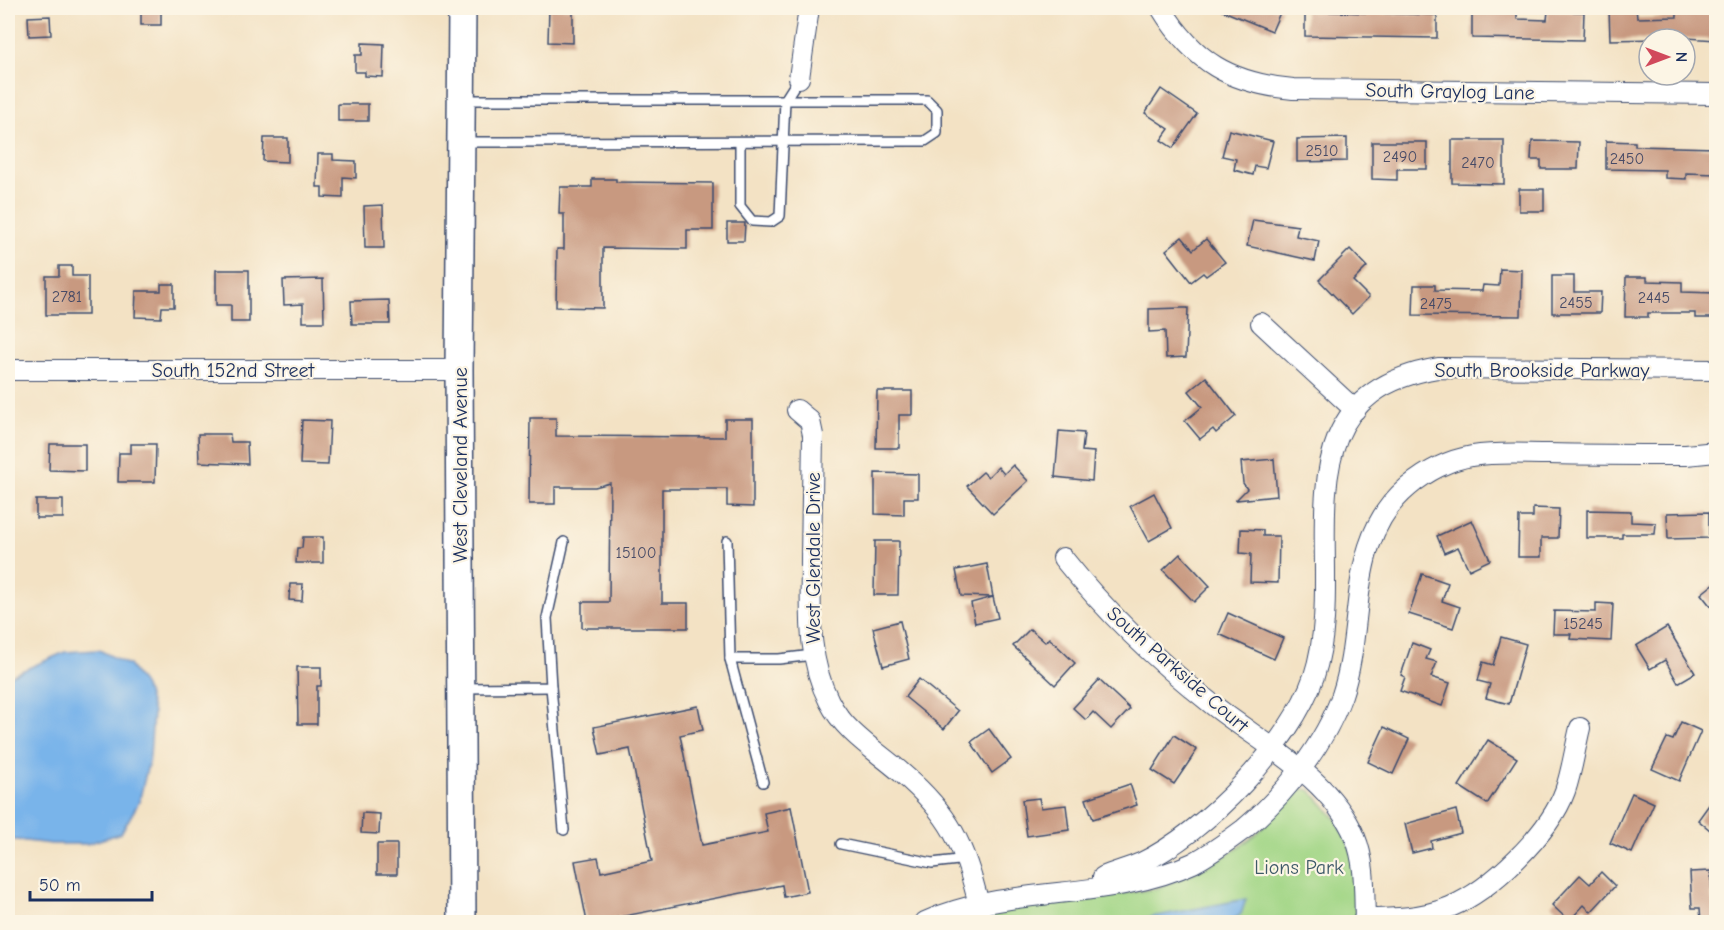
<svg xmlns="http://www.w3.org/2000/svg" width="1724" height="930" font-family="'Comic Neue',sans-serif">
<rect width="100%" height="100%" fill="#fcf5e5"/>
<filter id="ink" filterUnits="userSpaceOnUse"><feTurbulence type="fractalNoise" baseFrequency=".0167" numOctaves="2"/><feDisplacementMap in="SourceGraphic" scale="12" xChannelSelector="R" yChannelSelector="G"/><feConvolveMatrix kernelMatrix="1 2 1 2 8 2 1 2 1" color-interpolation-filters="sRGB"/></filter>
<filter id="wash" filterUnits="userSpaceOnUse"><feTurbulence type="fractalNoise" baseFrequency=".008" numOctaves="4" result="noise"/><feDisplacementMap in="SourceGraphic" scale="24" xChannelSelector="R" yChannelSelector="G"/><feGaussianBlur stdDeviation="1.35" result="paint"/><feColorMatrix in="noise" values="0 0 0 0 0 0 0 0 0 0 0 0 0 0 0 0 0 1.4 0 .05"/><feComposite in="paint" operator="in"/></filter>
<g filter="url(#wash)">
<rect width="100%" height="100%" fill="#f3e2c4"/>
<path fill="#a2d686" stroke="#5e8272" stroke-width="1.5" d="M1302,789L1310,790L1337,820L1354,856L1357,922H954L996,911L1154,889C1190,876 1226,859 1256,834C1272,820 1285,799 1302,789Z"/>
<g fill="#79b4ea" stroke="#4a72a4" stroke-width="1.5">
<path d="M99,650L129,665L145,687L153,713L150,756L139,802L121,833L87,844H52L8,839V677L65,652Z"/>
<path d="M1246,899L1241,914L1229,922H1126Z"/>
</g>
<g id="blocks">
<g fill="#c89980">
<rect x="141" y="8" width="20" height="17"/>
<path d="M549,8H573V43L548,42Z"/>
<path d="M1216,8H1282L1272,31Z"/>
<path d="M1472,8H1517V19L1547,20L1548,11L1584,12L1583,40L1472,38Z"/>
<path d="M1609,8H1636L1637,18L1677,17V13H1716V40L1658,36V39L1610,40Z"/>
<path d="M1305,11L1437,15V38L1305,36Z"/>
<path d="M50,16L51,35L29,36L28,17Z"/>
<path d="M362,43L384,44L383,77L365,76V72H355V55H362Z"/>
<path d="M1161,89L1197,114L1173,148L1161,140L1169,129L1145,113Z"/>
<rect x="338" y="104" width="30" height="17"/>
<path d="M1229,130L1273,141L1266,168L1255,166L1253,175L1234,170L1236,159L1222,156Z"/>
<path d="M264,138H288V162L263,161Z"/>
<path d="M1347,138V161L1297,162V139Z"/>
<path d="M1452,140H1504V184L1452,183Z"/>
<path d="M1532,141L1579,142L1578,169H1541V160H1531Z"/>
<path d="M1606,141L1635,142V146L1716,148V174L1686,173V179L1665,178V170L1606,169Z"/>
<path d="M1372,142H1427V169H1397V180L1372,179Z"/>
<path d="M318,154H333V160L356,161V178L343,177V198L322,197V187H317Z"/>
<path d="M592,179H616V182L713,183V230H687V249L603,248V308L556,307L557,249H564V214H559L560,187H592Z"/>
<rect x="1519" y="189" width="25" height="22"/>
<path d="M383,205L384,248H365L364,206Z"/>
<path d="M1253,220L1298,226L1296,236L1319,241L1315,261L1247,246Z"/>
<path d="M727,223H745L744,241H727Z"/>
<path d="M1182,237L1193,250L1206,239L1225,262L1206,276L1203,273L1191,282L1166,250Z"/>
<path d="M1350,249L1367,267L1353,281L1369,297L1352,314L1319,280Z"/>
<path d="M59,266H72V276H88V315H46V276H59Z"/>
<path d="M1500,269L1522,270L1521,316L1413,315L1414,285H1435V290L1482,291L1483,285L1499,286Z"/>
<path d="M216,270H249V322H231V305H216Z"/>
<path d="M1552,276H1574V292H1601L1600,313H1552Z"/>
<path d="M1626,277H1647V281L1682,282V292L1716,293V318H1695V313H1648V317H1625Z"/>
<path d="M323,279L324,322H303V304L284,305L283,280Z"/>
<path d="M161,284H174V307H162L161,318L135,317L136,291H161Z"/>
<path d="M389,300L390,324H352L351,301Z"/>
<path d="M1182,308H1188L1186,357L1166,358L1165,331L1149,332V309Z"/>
<path d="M1206,377L1236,416L1216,433L1213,429L1200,439L1185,421L1202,407L1189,391Z"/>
<path d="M877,391H912V415H899V448H876Z"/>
<path d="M530,418H556V436L725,437V419H753V507L727,506V489H662V603H688V628H582V602H609L610,483L595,487H555V504H529Z"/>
<path d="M302,420L330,421L328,465L300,464Z"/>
<path d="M1059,431L1084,433L1082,451L1094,452L1092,481L1055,477Z"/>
<path d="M198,434H230L231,442H247L248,464L199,462Z"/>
<path d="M50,444H85V471L49,470Z"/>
<path d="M131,444H156L155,482H118L119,453H131Z"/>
<path d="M1274,459L1277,496L1236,500L1247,489L1243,483L1241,462Z"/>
<path d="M1013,465L1028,481L993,514L967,486L983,472L988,477L998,467L1004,474Z"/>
<path d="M875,473L918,474V498H904V515L875,514Z"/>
<path d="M1154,493L1172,528L1149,541L1130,506Z"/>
<rect x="36" y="500" width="27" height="18"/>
<path d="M1533,508L1559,509L1558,538H1541V557H1518L1519,517H1533Z"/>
<path d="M1587,510L1631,511V522L1656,523L1655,534H1622V538H1587Z"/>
<path d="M1709,512V538L1668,539L1667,513Z"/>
<path d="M1472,520L1490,560L1469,570L1458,547L1444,553L1437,536Z"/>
<path d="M1241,529L1263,530V536H1279L1278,583L1250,582L1251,554L1240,553Z"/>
<path d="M303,537H323V563H296L297,548H302Z"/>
<path d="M875,541H899L898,595H874Z"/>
<path d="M1180,554L1210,586L1194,602L1163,570Z"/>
<path d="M987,564L993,597L961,596L956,570Z"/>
<path d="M1422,574L1448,583L1442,601L1460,607L1453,628L1409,614Z"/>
<path d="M1716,582V613L1701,594Z"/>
<path d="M290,584H303L302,601L289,600Z"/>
<path d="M993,597L998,618L975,623L971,603Z"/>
<path d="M1596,603L1613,604L1611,641L1570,639L1571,634H1553L1554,611L1596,612Z"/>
<path d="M1228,613L1283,638L1274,659L1219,634Z"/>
<path d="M900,621L909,659L883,666L873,628Z"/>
<path d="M1667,627L1695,673L1678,683L1665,660L1650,669L1636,646Z"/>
<path d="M1030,629L1045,642L1049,638L1075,663L1055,685L1013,646Z"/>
<path d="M1501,637L1526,644L1509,704L1486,698L1490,684L1478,681L1483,662L1493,665Z"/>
<path d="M1412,643L1430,650L1426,659L1437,662L1431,677L1450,683L1442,706L1400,691L1405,677L1401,675Z"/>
<path d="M297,667H321V686H317V724H298Z"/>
<path d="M919,679L958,711L944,729L905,697Z"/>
<path d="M1099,680L1130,709L1111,729L1093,712L1086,720L1073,708Z"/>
<path d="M698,706L703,730L680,735L702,845L768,832L764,813L791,807L808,892L784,897L782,885L614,918L615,922H587L575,861L598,857L601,872L652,861L630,749L600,755L594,727Z"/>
<path d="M1681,722L1701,731L1679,781L1652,769L1667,738L1673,740Z"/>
<path d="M1384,727L1409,739L1393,774L1368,762Z"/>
<path d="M989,729L1011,759L992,773L971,742Z"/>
<path d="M1174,735L1197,750L1174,784L1152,770Z"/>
<path d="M1488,740L1517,758L1487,804L1459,786Z"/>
<path d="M1130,784L1137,805L1093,819L1086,799Z"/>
<path d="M1632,793L1654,803L1632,853L1610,843Z"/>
<path d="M1716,795V835L1698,820Z"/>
<path d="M1039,798L1041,808L1066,805L1069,830L1027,836L1022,800Z"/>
<path d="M1456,810L1461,833L1431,841L1432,848L1412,853L1405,824Z"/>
<path d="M362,813L380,814L379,834L361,833Z"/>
<rect x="377" y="844" width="20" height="30"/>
<path d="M1711,871L1712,901H1716V920L1701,921L1700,908H1692L1690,872Z"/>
<path d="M1601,872L1615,886L1591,912L1584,905L1569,921L1552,905L1580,875L1590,884Z"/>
</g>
</g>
</g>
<g filter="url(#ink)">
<use href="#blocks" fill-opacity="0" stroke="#3b4a6d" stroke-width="1.5"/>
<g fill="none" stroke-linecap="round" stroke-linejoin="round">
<defs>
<g id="lane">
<path d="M463,142L925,141L937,133V110L927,100H465"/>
<path d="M740,142V206L752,221L771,222L780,216L785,100L799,78"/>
<path d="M727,541L730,659"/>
<path d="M551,687L564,830"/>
<path d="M463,688L551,687L547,618L564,542"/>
<path d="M763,782L730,659H779L813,655"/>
<path d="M841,844L932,863L967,859"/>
</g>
<g id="street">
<path d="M1161,8C1194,62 1230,83 1293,89L1716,94"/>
<path d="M799,78L809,8"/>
<path d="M1261,323L1355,410"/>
<path d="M8,370H459"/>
<path d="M797,410L810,421L813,435C812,476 812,517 811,558C811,607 806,656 829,701C845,733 877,751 903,774C950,814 965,846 979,905"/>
<path d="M1063,558C1106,612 1158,662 1213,705C1261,743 1330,777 1355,837C1366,864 1364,894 1365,922"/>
<path d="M1103,877C1115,872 1129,868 1141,863C1206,832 1291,744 1314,676C1351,563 1268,397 1438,368L1716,370"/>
<path d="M1364,919C1394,919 1423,918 1450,907C1491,890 1550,833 1565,791C1572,771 1575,748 1580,728"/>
<path d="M925,922C1009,884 1109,902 1193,863C1210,854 1228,841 1244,829C1284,796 1325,744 1342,695C1366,624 1345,540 1408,487C1426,472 1449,460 1472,456C1497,452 1523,454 1548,454C1594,455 1640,455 1686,455L1716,452"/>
</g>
<path id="secondary" d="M462,922L459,370L462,8"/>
</defs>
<use href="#lane" stroke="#3b4a6d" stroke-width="12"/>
<use href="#street" stroke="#3b4a6d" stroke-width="22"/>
<use href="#secondary" stroke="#3b4a6d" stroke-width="30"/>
<use href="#lane" stroke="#fff" stroke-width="9"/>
<use href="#street" stroke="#fff" stroke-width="20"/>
<use href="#secondary" stroke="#fff" stroke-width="27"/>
</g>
</g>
<g text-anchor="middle" stroke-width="4.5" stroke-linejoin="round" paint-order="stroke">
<g font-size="16" fill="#464a66">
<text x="1322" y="156">2510</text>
<text x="1400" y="162">2490</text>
<text x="1627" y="164">2450</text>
<text x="1478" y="168">2470</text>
<text x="67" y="302">2781</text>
<text x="1654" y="303">2445</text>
<text x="1576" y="308">2455</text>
<text x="1436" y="309">2475</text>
<text x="636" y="558">15100</text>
<text x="1583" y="629">15245</text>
</g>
<g font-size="20" fill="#1b2f5e" stroke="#fcf5e5">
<text transform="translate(1450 91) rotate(1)" y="7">South Graylog Lane</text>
<text x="233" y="377">South 152nd Street</text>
<text x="1542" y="377">South Brookside Parkway</text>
<text transform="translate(460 465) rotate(-90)" y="7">West Cleveland Avenue</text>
<text transform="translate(813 558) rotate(-90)" y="7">West Glendale Drive</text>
<text transform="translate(1178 669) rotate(41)" y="7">South Parkside Court</text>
</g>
<g font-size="20" fill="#3d5968" stroke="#fcf5e5">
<text x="1299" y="874">Lions Park</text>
</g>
</g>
<rect width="1724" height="930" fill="none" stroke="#fcf5e5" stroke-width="30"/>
<g transform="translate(1667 57) rotate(90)"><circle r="28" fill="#fcf5e5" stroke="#a2a6af" stroke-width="1.5"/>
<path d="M0-4.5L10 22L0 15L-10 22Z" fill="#d1495b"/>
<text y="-9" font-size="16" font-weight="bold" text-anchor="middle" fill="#1b2f5e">N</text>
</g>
<path d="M30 891v9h122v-9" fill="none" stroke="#1b2f5e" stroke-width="3"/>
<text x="39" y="891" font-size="18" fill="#1b2f5e" stroke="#fcf5e5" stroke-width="4.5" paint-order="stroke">50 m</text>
</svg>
